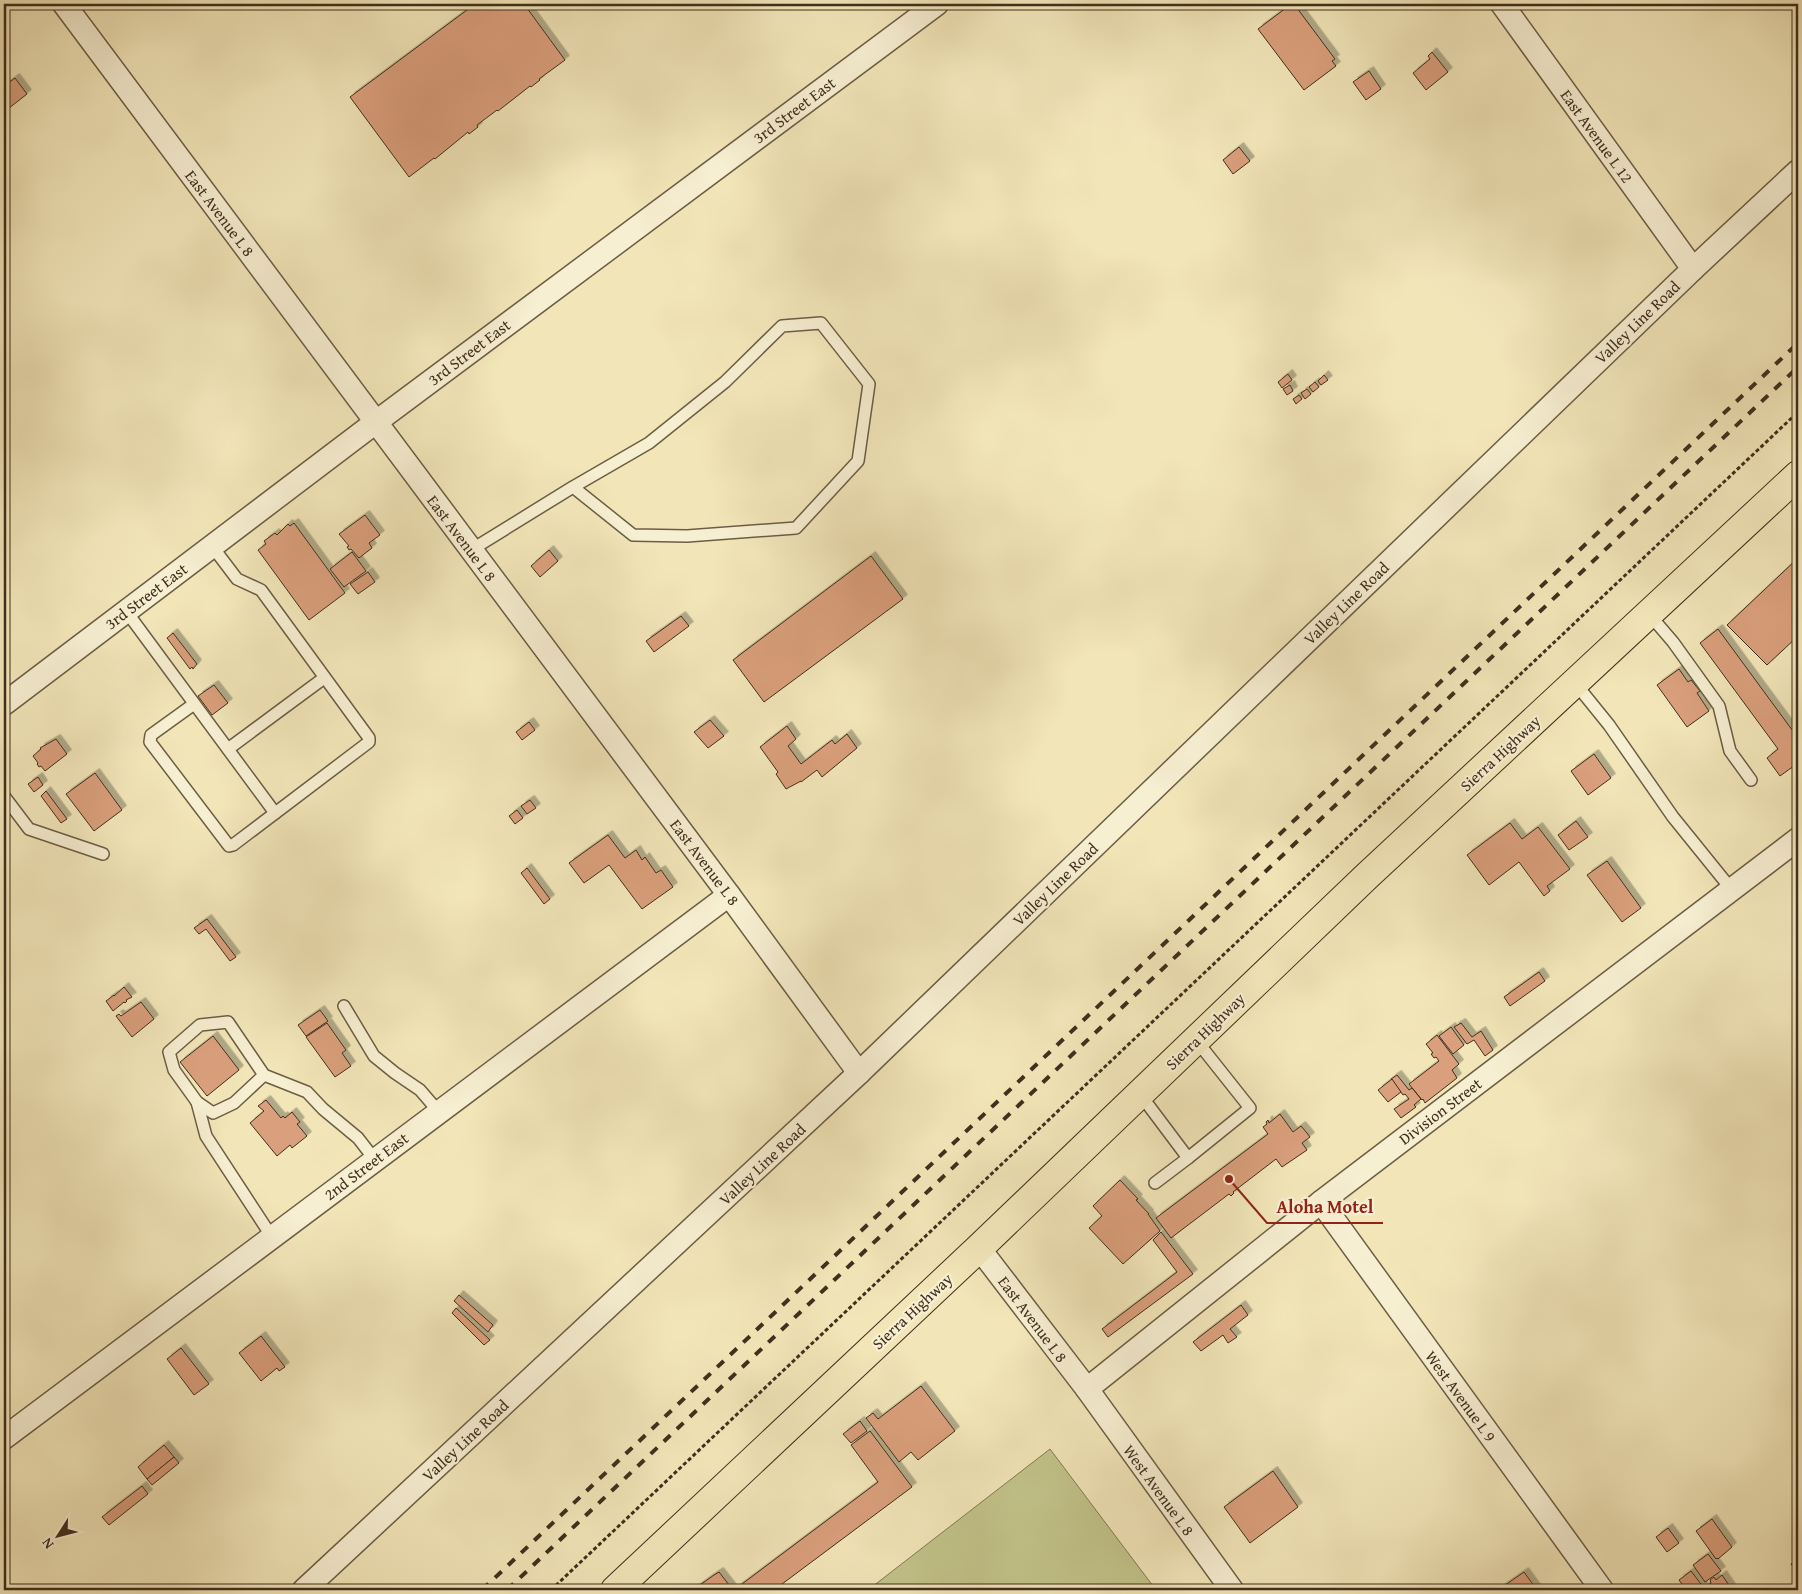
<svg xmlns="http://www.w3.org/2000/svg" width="1802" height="1594" font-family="'Gentium Book Plus',serif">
<defs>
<filter id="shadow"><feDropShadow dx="4.5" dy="-4.5" stdDeviation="0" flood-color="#0004"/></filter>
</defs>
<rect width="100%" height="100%" fill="#f2e6b9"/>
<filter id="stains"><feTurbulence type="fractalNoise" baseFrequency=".004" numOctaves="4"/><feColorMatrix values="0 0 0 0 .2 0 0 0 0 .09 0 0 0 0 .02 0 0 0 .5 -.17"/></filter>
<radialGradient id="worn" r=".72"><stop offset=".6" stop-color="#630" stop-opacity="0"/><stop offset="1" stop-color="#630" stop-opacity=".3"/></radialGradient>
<path fill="#c2c38a" stroke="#817954" d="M1050,1449L1156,1590H868Z"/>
<g fill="#da9f7b" stroke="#402f1e" filter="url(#shadow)">
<path d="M475,4H524L565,60L539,79L540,80L531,87L530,86L498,111L497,110L477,125L478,127L469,134L468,132L435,159L434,158L409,177L350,97Z"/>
<path d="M1289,4H1294L1335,59L1332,61L1336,66L1304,90L1258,29L1290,5Z"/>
<path d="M1432,52L1448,72L1426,90L1413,73L1430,59L1428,56Z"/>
<path d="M1369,71L1381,89L1366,100L1353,82Z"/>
<path d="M15,78L27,94L4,112V86Z"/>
<path d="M1239,147L1250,161L1233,174L1223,160Z"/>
<path d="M1288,374L1292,380L1282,388L1278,382Z"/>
<path d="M1324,375L1328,380L1321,385L1318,381Z"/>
<path d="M1315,382L1319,387L1313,392L1309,387Z"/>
<path d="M1290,385L1293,391L1287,395L1283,389Z"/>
<path d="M1307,389L1311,394L1305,399L1301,393Z"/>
<path d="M1299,395L1302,399L1296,404L1293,399Z"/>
<path d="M365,515L380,535L369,543L372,548L359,558L351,549L349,550L347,547L349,546L339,534Z"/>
<path d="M294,523L345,593L309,620L258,550L266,544L264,541L275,533L277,535L288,524L290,526Z"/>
<path d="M549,550L558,561L540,577L531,566Z"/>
<path d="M352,552L366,571L344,587L330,569Z"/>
<path d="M871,556L903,599L764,702L733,660Z"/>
<path d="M1798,558V636L1767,665L1727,625Z"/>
<path d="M368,572L375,582L358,594L350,584Z"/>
<path d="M681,616L689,626L654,652L646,641Z"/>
<path d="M1718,629L1798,738V763L1780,776L1767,758L1778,749L1700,643Z"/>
<path d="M173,633L197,664L193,669L192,667L190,669L167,638Z"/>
<path d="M1679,669L1688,682L1691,680L1700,691L1697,693L1709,711L1687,727L1657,685Z"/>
<path d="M214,685L228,703L212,715L198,696Z"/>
<path d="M710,720L724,736L708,748L694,732Z"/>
<path d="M529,722L535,730L522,740L516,732Z"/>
<path d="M787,726L796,739L788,746L801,764L832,740L835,744L847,734L857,748L822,777L817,770L801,782V781L786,789L776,774L778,772L760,747Z"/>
<path d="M56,739L67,754L45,771L41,766L39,767L37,764L38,763L33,756L41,749L40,748Z"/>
<path d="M1594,754L1611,778L1588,795L1571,771Z"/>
<path d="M95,773L122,810L94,831L66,794Z"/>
<path d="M38,777L43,785L34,792L28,784Z"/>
<path d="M46,791L67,819L61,823L41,796Z"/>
<path d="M530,800L536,808L527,814L521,806Z"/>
<path d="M517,810L523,818L515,824L509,816Z"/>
<path d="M1576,821L1588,837L1569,850L1558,835Z"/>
<path d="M1510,823L1522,839L1538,827L1570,869L1547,886L1550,891L1544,896L1519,862L1489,885L1467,855Z"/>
<path d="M608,835L625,858L636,850L642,860L645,857L656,873L661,870L673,887L642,909L609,865L584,883L569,863Z"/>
<path d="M1607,861L1641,908L1622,922L1587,875Z"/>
<path d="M527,868L550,899L544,904L521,873Z"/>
<path d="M207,919L236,957L230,961L206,929L199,934L194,928Z"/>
<path d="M1539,972L1545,981L1510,1006L1504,997Z"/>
<path d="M124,987L132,997L126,1000L127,1001L125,1003L124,1002L113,1011L106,1001L114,995V996Z"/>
<path d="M141,1002L154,1019L132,1037L116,1016L119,1014L121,1016Z"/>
<path d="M320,1010L328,1021L306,1036L298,1025Z"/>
<path d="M327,1023L346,1050L342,1053L351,1066L335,1077L306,1037Z"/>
<path d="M1461,1023L1472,1037L1481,1031L1493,1050L1485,1056L1474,1040L1467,1044L1454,1027Z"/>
<path d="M1451,1027L1464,1045L1453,1054L1439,1036Z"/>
<path d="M1437,1035L1459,1064L1452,1070L1457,1078L1425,1103L1423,1099L1422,1100L1409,1084L1439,1061L1436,1057L1434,1058L1431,1054L1433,1053L1426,1044Z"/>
<path d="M213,1036L239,1070L207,1096L180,1062Z"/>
<path d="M1397,1075L1409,1090L1412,1088L1421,1099L1414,1105L1416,1107L1401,1118L1394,1109L1409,1099L1405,1094L1403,1095L1391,1079Z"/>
<path d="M1392,1079L1401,1092L1388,1102L1378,1090Z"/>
<path d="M266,1100L281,1118L283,1116L285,1118L292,1112L300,1122L297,1124L307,1136L292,1148L290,1145L277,1156L250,1123L264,1111L258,1106Z"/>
<path d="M1280,1114L1293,1132L1301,1126L1307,1133L1310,1137L1302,1143L1307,1150L1282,1167L1276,1159L1233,1192L1234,1193L1231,1196L1229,1194L1171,1238L1156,1218L1268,1134L1263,1127L1267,1124L1266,1122L1268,1120L1269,1123Z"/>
<path d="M1120,1180L1138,1199L1136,1200L1149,1214H1148L1160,1231L1123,1264L1089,1228L1102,1216L1093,1206Z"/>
<path d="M1161,1232L1193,1274L1108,1337L1102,1329L1177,1272L1153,1240Z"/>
<path d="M459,1295L493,1325L488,1332L454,1301Z"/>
<path d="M1241,1305L1248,1315L1230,1329L1237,1337L1228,1343L1223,1335L1201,1351L1193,1342Z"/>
<path d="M456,1308L490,1340L484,1345L452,1313Z"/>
<path d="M261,1336L285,1367L279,1371L277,1368L261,1381L239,1353Z"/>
<path d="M181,1348L209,1384L194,1395L167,1359Z"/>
<path d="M921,1386L955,1431L918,1460L911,1452L899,1462L866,1418L873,1413L878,1419Z"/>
<path d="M860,1421L867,1431L851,1443L843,1434Z"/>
<path d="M870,1431L912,1487L774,1590H734L878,1482L851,1445Z"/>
<path d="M164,1445L174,1457L147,1479L138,1467Z"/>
<path d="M174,1457L179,1463L152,1485L147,1479Z"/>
<path d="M1273,1471L1298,1507L1250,1543L1224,1507Z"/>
<path d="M142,1486L148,1494L109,1525L102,1517Z"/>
<path d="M1712,1519L1732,1547L1718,1559L1717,1558L1716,1559L1696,1531Z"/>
<path d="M1668,1528L1679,1543L1667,1552L1656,1537Z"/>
<path d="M1708,1554L1721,1571L1705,1582L1693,1565Z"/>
<path d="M1798,1558V1571L1797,1572L1791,1564Z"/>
<path d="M1691,1571L1704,1588L1711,1583L1710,1580L1714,1577L1716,1580L1722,1575L1731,1588L1728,1590H1686L1679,1580Z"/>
<path d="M719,1572L733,1590H693L714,1575Z"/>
<path d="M1524,1572L1537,1590H1498Z"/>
</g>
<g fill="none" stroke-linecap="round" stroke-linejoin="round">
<defs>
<g id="lane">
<path d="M471,550L573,487L649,443L725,382L782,326L821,323L869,384L858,461L796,528L687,536L633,535L573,487"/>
<path d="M126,611L275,813"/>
<path d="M1649,614L1673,642L1719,706L1730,751L1751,780"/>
<path d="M1575,683L1609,725L1673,817L1732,890"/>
<path d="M194,704L151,735L150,742L229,846L233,845L369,742V738L261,590L237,579L212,546"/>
<path d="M228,749L324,678"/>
<path d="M4,796L29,829L103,854"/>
<path d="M344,1006L374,1056L395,1073L420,1090L439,1112"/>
<path d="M264,1075L234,1103L213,1113L197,1102L174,1070L169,1052L200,1025L228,1022L264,1075L307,1092L323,1109L358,1138L375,1160"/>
<path d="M1140,1094L1188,1158L1250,1108L1196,1040"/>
<path d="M197,1102L206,1136L272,1237"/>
<path d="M1155,1183L1188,1158"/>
</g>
<g id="street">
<path d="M64,4L729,895L859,1073"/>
<path d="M1502,4L1693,269"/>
<path d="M4,704L376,422L937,4"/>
<path d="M1321,1202L1602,1590"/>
<path d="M979,1248L1087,1389L1232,1590"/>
<path d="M1087,1389L1321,1202L1798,839"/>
<path d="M4,1438L729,895"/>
<path d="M304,1590L859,1073L1693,269L1798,171"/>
</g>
<path id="primary" d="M615,1590L979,1248L1367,876L1798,475"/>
</defs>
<use href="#lane" stroke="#6c5d45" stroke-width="14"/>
<use href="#street" stroke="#6c5d45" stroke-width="25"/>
<use href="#primary" stroke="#402f1e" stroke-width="30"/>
<path stroke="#402f1e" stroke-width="3" stroke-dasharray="4 2.5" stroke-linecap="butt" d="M551,1590L1798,412"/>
<use href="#lane" stroke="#f7efd2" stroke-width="11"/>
<use href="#street" stroke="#f7efd2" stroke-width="22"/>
<use href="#primary" stroke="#f2e6b9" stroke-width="28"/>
<g stroke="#402f1e" stroke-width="4" stroke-dasharray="9 9" stroke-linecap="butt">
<path d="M482,1590L1798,343"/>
<path d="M507,1590L1798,367"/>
</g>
</g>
<g text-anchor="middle" stroke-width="4.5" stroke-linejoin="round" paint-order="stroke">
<g font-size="16" fill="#402f1e" stroke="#f7efd2">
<text transform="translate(794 110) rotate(-37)" y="6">3rd Street East</text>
<text transform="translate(1597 136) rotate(54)" y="6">East Avenue L 12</text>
<text transform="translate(220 213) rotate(53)" y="6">East Avenue L 8</text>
<text transform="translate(1637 322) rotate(-44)" y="6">Valley Line Road</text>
<text transform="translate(469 352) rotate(-37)" y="6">3rd Street East</text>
<text transform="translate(462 538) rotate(53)" y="6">East Avenue L 8</text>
<text transform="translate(146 596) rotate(-37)" y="6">3rd Street East</text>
<text transform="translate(1346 603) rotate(-44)" y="6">Valley Line Road</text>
<text transform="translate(1500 753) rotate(-43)" y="6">Sierra Highway</text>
<text transform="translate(705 862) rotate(53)" y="6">East Avenue L 8</text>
<text transform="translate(1055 884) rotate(-44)" y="6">Valley Line Road</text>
<text transform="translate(1205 1031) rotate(-44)" y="6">Sierra Highway</text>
<text transform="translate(1440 1111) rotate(-37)" y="6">Division Street</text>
<text transform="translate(762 1164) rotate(-43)" y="6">Valley Line Road</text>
<text transform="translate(366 1166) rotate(-37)" y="6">2nd Street East</text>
<text transform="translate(912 1311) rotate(-43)" y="6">Sierra Highway</text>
<text transform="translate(1033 1319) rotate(53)" y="6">East Avenue L 8</text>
<text transform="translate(1461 1396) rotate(54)" y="6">West Avenue L 9</text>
<text transform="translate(465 1440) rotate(-43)" y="6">Valley Line Road</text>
<text transform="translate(1159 1490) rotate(54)" y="6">West Avenue L 8</text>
</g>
</g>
<path fill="none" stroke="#8f2418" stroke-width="2" d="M1229 1179L1267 1223H1383"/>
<circle fill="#8f2418" stroke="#f7efd2" stroke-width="2" cx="1229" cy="1179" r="5"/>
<g font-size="18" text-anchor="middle" font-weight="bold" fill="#8f2418" stroke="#f7efd2" stroke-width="4.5" stroke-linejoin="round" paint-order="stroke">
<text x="1325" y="1213">Aloha Motel</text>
</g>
<rect width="1802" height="1594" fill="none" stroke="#f2e6b9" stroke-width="20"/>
<rect x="5" y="5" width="1792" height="1584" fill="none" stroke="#402f1e" stroke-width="2.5"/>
<rect x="10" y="10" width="1782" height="1574" fill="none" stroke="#402f1e"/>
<g transform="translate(58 1536) rotate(234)" stroke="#f7efd2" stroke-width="4" paint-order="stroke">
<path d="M0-4L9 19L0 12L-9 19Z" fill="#402f1e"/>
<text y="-8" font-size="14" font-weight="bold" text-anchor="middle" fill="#402f1e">N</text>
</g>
<rect width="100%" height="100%" filter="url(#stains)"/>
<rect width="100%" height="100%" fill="url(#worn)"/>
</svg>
